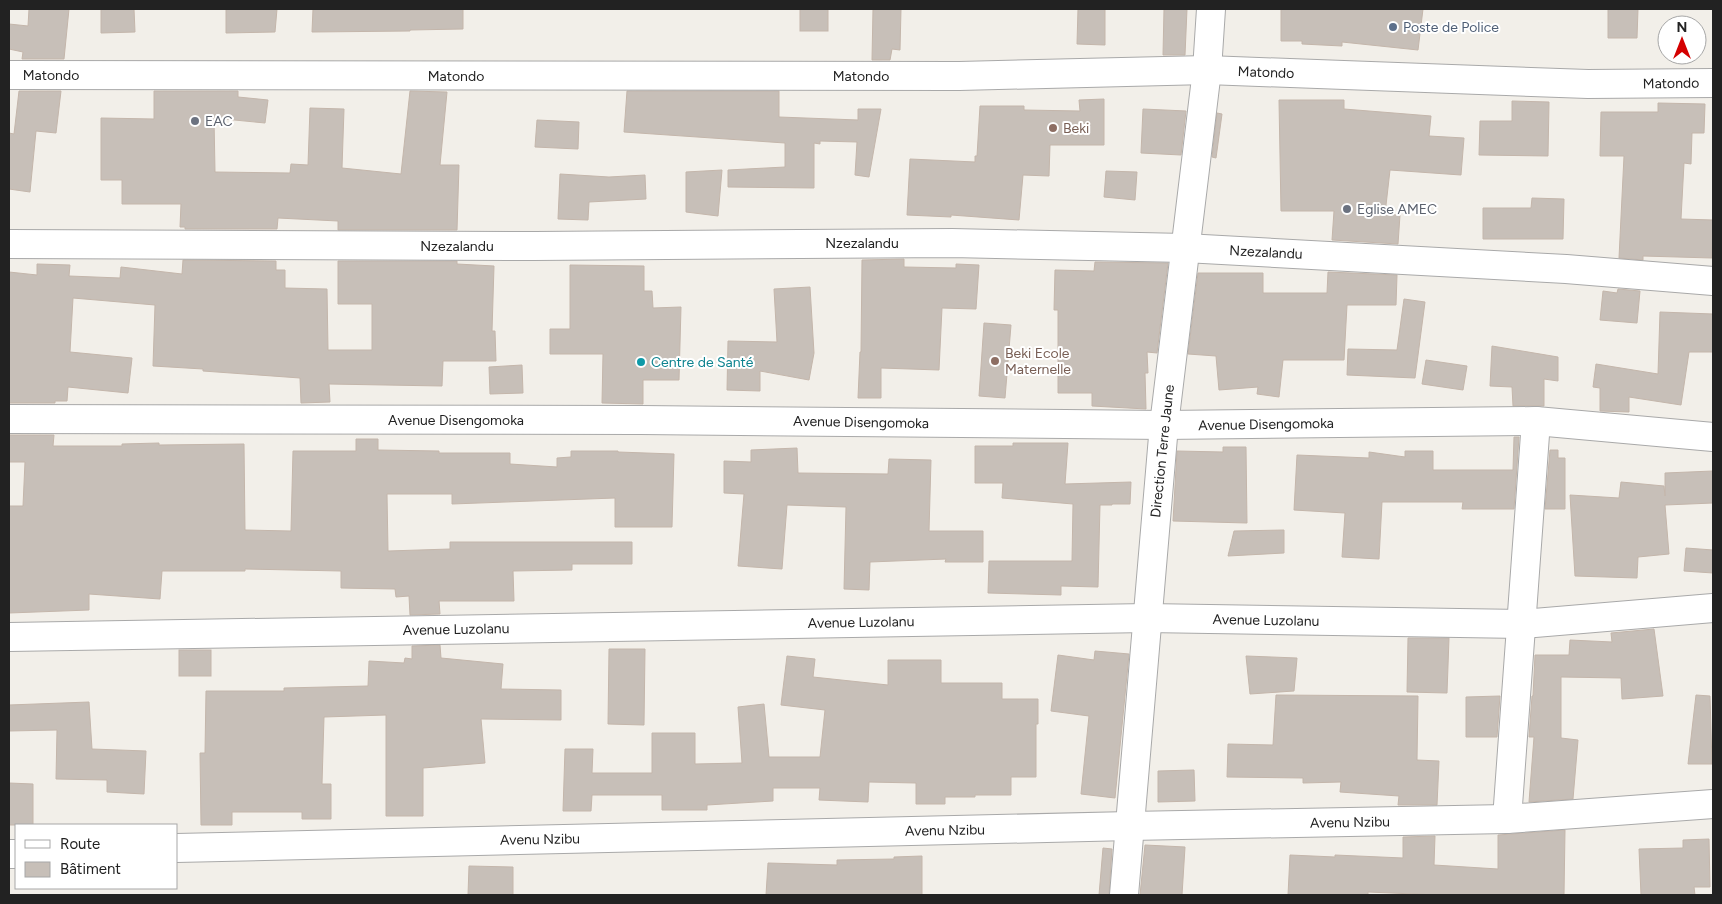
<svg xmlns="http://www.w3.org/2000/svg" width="1722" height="904" font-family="Figtree,sans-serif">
<rect width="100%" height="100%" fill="#f2efe9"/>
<g fill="#c7bfb8" stroke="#c4b6ab">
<path d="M29,9H69L64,59H22L23,52L9,49V24L28,26Z"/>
<path d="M101,9H134L135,32L101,33Z"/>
<path d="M226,9H277L275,32L226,33Z"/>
<path d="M313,9H463V29L410,30V31L312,32Z"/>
<rect x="800" y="9" width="28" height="22"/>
<path d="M873,9H901L900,50L892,49L890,60H872Z"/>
<path d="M1078,9H1105V45L1077,44Z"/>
<path d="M1164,9H1187L1185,55H1163Z"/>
<path d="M1281,9H1423L1418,50L1342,42V46L1302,44V41H1281Z"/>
<path d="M1608,9H1638L1637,38H1608Z"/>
<path d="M19,91H61L56,133L36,131L30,192L9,189V133L14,134Z"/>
<path d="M154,91H238V97L268,100L265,123L214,118L215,172L290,173L291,164L308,165L310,108L344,109L342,168L401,174L410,91L447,92L440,165H459L457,230H338V221L278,218L277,229H185V227H180L181,204H122V180H101V118L154,119Z"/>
<path d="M627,91H779V117L858,120V109H881L869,177L855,175L857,142L820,141V144L814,143V188L728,187V170L785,167V143L624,132Z"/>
<path d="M1104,99V145H1050L1049,176L1023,175L1019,220L951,215V217L907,215L910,159L975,162V156H977L980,106H1024V110L1080,111L1079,100Z"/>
<path d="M1279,100H1344V109L1431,116L1429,136L1464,138L1461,175L1390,170L1385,214L1400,215L1398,244L1332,240L1334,211H1281Z"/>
<path d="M1512,101L1549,102L1548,156L1479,155L1480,121H1512Z"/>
<path d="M1658,103L1705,104L1704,133H1692L1691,164L1684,163L1681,219L1713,220L1712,258L1643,256V260L1619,258L1624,156H1600L1601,112H1658Z"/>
<path d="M1143,109L1186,111L1181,155L1141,153Z"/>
<path d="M1217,113L1222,114L1216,158L1212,157Z"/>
<path d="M537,120L579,122L578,149L535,147Z"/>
<path d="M722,170L718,216L686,212V172Z"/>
<path d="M1106,171L1137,172L1135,200L1104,197Z"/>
<path d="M560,174L609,177L645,175L646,199L589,202L588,220L558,219Z"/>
<path d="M1532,198L1564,199L1563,239H1483V208H1531Z"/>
<path d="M904,259V267L956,268V264L979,265L976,309L942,308L939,370L881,368V398H858L860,352H861L862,260Z"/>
<path d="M183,260L276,261V270H285V288L327,289L328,350H372V304H338V261H457V264L494,266L492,331H495L496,361H443L442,386L329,384L330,402L301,403L300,378L203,371V369L153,366L155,305L73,298L70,352L132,358L128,393L68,387L67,401H55V403H9V272L37,275V264L70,265L69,276L120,278L121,267L182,274Z"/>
<path d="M1095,262L1168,263L1157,353L1147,352L1148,373H1145L1146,409L1092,406V393H1058V310H1054L1055,270L1094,271Z"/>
<path d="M570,265L644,266V291H652L653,308L681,307L679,380H643V404L602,403L603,354H550V329H570Z"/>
<path d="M1328,272L1397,275L1396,305H1347L1344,360H1283L1279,397L1257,394L1258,387L1219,390L1216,356L1188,354L1198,273H1263V293H1327Z"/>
<path d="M810,287L814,353L809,380L760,371V391L727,390L728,341L777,342L774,289Z"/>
<path d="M1618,289L1640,291L1637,323L1600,320L1603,291L1617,293Z"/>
<path d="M1404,299L1425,302L1415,378L1347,375L1348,349L1397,350Z"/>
<path d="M1660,312L1713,314V352H1689L1681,405L1629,397V412L1600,411V388L1593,387L1596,364L1658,374Z"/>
<path d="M984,323L1011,325L1005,398L979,396Z"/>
<path d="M1492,346L1558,357V381L1544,379V406H1513L1512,387L1490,386Z"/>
<path d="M1426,360L1467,366L1463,390L1422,384Z"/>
<path d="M522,365L523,393L490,394L489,367Z"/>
<path d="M9,435H54L53,446H122V444L159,443V445L244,444L245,530L291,531L293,451H356V439H378V450L439,451V453H510V464L557,467V458L571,457V451H618V452L674,454L672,527H615V498L452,504V494H387L388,551L450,549V542H632V564H572V570L513,571L514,601H439L440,614L410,615L409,596L396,597L395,589L341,588V571L245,569V571H162L160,599L89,594V610L9,613V506H23L25,462H9Z"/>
<path d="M1514,437H1519L1514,509H1462L1463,502H1382L1379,559L1342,557L1345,513L1294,510L1297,455L1369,458V452L1405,457V451H1433V470H1513Z"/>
<path d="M1013,443H1068L1065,484L1131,482L1130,504H1112V505H1100L1098,587L1061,586V595L988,593L989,561H1072L1073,504L1002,498L1003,483H975V446H1013Z"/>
<path d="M1223,447H1246L1247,523L1173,521L1177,451L1223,452Z"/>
<path d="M797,448L798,473L888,474L889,459L931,460L929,531H983V562H945L946,559L870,562L869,590L844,589L846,507L787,505L782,569L738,566L744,494L724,493V461L751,462V450Z"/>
<path d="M1550,450H1558V458H1565V509H1545Z"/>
<path d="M1713,471V503L1665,505L1669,554L1638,557L1637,578L1575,576L1570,495L1619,498L1621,482L1664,486L1665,496V473Z"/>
<path d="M1284,530V553L1228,556L1234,531Z"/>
<path d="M1686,548L1713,550V573L1684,571Z"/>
<path d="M1654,629L1663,696L1622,699L1621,678L1561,677V738L1578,740L1573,799L1529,802L1534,737H1529L1532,696H1533L1535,655H1569L1570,640L1612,642L1611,633Z"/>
<path d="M1408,638H1449L1447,693L1407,692Z"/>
<path d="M440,645L441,658L503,664L501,689L561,690V720L481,719L485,763L423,768V816H386V715L324,717L322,784H331V819H302V812H232V825H201L200,753H205L206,691H284V688L368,686L369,661L404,663L405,658L412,659V646Z"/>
<path d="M609,649H645L644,725L608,724Z"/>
<rect x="179" y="650" width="32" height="26"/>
<path d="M1095,651L1129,654L1115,798L1081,794L1089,716L1051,711L1058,655L1094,660Z"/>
<path d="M787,656L815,659L813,677L888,685V660H941V683H1002V699H1038V724H1036V777H1011V795H975V797H945V804H916V783L869,782L868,802L819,800L820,788H773V801L707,805V810H662V795H592L591,811H563L565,749H593L592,773H652V733H695V764L742,763L738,707L764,704L769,757H820L825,710L781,705Z"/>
<path d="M1246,656L1297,658L1294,691L1250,694Z"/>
<path d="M1276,695L1418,696L1417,760L1439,761L1437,805H1398L1399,796L1340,792L1341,782L1303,783V778L1227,777L1228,744L1273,745Z"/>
<path d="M1696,695L1710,696L1712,764H1688Z"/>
<path d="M1500,696L1497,737H1466V697Z"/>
<path d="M89,702L92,749L146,751L144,794L107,792V780L56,779L57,730L9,731V705Z"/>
<path d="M1194,770L1195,801L1158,802V771Z"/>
<path d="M9,783L33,784V825H9Z"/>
<path d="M1565,830L1564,895H1437L1368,892V895H1288L1290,855L1335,857V855L1403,858V837L1435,836L1434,865L1498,869V835Z"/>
<path d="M1709,839L1710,887H1694L1695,895H1641L1639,849L1683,848V840Z"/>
<path d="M1145,845L1185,847L1182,895H1140Z"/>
<path d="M1103,848L1112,849L1109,895H1099Z"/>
<path d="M922,856V895H766L768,863L837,865V860L894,859V857Z"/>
<path d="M469,866L513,867V895H468Z"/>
</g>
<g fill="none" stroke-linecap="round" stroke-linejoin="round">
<defs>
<g id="minor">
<path d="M9,75L959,76L1207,70L1588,84L1713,83"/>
<path d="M9,244L535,246L952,243L1185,248L1566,269L1713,281"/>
<path d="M9,419L641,420L1164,425L1536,421L1713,437"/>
<path d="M9,637L1147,618L1522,624L1713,608"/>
<path d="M1507,819L1536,421"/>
<path d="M176,848L1130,826L1507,819L1713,804"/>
<path d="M9,854H16"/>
<path d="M1124,895L1164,425L1207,70L1211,9"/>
</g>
</defs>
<use href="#minor" stroke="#a9a9a9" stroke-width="30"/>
<use href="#minor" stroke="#fff" stroke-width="28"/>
</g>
<circle fill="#5c6f8a" stroke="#fff" stroke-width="2" cx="1393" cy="27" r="5"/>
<g fill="#6b7280" stroke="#fff" stroke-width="2">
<circle cx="195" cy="121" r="5"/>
<circle cx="1347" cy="209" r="5"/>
</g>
<g fill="#8d6e63" stroke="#fff" stroke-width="2">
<circle cx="1053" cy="128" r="5"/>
<circle cx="995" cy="361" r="5"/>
</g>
<circle fill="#0f9aa8" stroke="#fff" stroke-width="2" cx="641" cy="362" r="5"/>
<g text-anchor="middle" stroke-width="4" stroke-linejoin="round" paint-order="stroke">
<g font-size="14" fill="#4e5e75" stroke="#fff" text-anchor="start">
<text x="1403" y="32">Poste de Police</text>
</g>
<g font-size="14" fill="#222" stroke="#fff">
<text transform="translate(1266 72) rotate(2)" y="5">Matondo</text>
<text x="51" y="80">Matondo</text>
<text x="456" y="81">Matondo</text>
<text x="861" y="81">Matondo</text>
<text transform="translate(1671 83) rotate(-1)" y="5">Matondo</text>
<text x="862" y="248">Nzezalandu</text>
<text x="457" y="251">Nzezalandu</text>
<text transform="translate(1266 252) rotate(3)" y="5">Nzezalandu</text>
<text x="456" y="425">Avenue Disengomoka</text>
<text transform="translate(861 422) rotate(1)" y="5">Avenue Disengomoka</text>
<text transform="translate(1266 424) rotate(-1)" y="5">Avenue Disengomoka</text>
<text transform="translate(1162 451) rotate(-84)" y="5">Direction Terre Jaune</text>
<text transform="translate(1266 620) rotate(1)" y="5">Avenue Luzolanu</text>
<text transform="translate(861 622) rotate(-1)" y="5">Avenue Luzolanu</text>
<text transform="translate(456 629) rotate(-1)" y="5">Avenue Luzolanu</text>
<text transform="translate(1350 822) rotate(-1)" y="5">Avenu Nzibu</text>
<text transform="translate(945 830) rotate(-1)" y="5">Avenu Nzibu</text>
<text transform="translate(540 839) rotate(-1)" y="5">Avenu Nzibu</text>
</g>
<g font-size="14" fill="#5b616d" stroke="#fff" text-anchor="start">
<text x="205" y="126">EAC</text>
<text x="1357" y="214">Eglise AMEC</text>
</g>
<g font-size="14" fill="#785e54" stroke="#fff" text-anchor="start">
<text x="1063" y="133">Beki</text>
<text x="1005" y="358">Beki Ecole<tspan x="1005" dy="16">Maternelle</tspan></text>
</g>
<g font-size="14" fill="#0d838f" stroke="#fff" text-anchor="start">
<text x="651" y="367">Centre de Santé</text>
</g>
</g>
<rect width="1722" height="904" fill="none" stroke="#222222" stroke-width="20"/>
<rect x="15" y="824" width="162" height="65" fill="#ffffff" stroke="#a7a7a7"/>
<rect x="25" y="840" width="25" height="8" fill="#ffffff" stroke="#a7a7a7"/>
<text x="60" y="849" font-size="15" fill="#222222">Route</text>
<rect x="25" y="862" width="25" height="15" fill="#c7bfb8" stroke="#a7a7a7"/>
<text x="60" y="874" font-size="15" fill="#222222">Bâtiment</text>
<g transform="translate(1682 40)"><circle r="24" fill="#ffffff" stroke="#a7a7a7"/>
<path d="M0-4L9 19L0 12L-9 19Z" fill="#d40000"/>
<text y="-8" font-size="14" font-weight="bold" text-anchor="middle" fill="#222222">N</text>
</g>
</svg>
